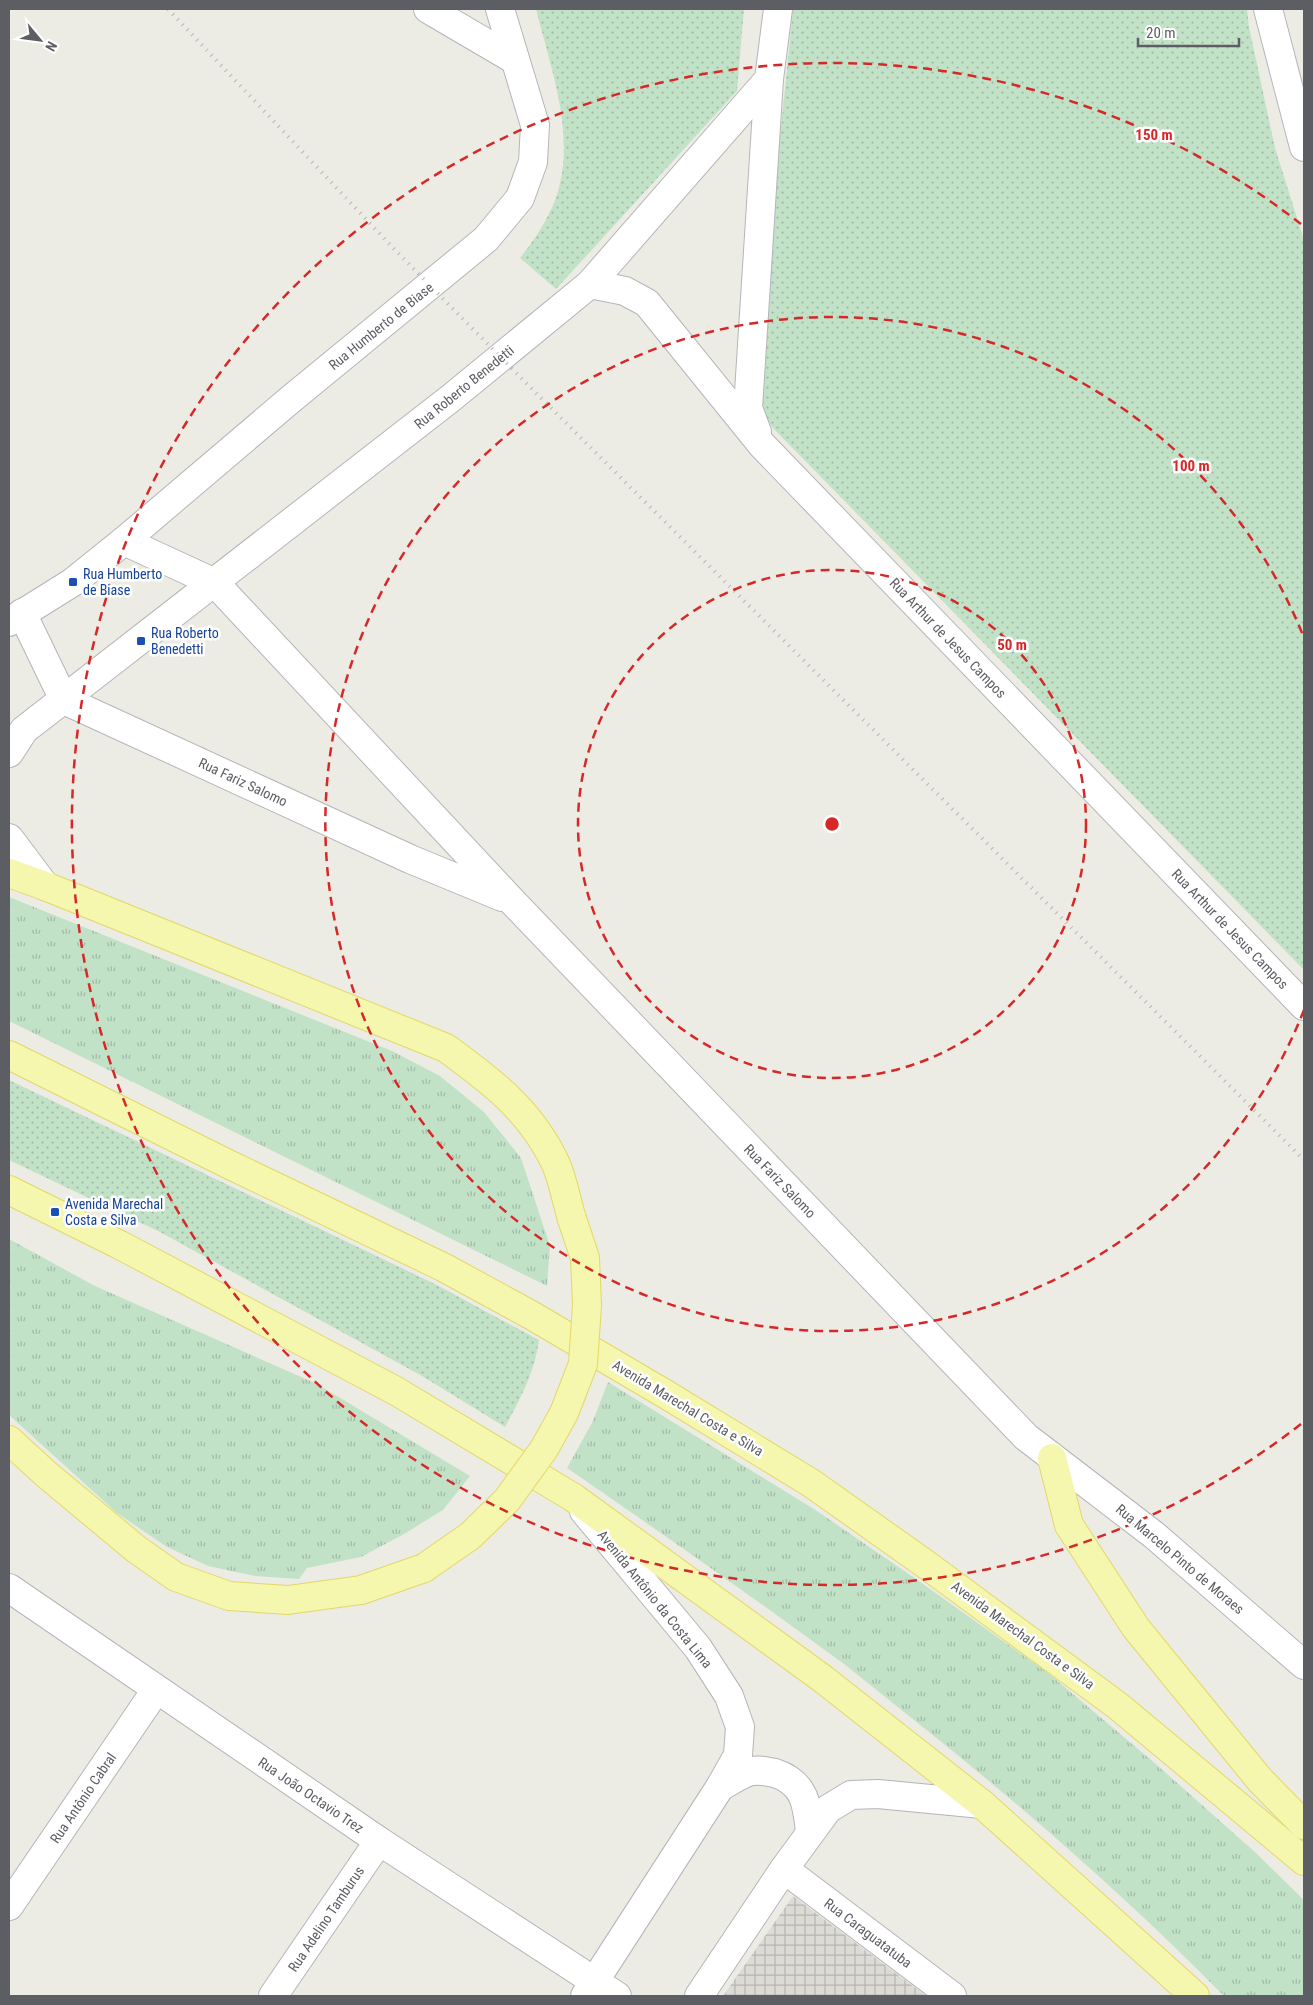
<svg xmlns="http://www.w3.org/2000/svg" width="1313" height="2005" font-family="'Roboto Condensed',sans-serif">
<defs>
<pattern id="industrial-grid" width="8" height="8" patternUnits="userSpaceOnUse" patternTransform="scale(1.25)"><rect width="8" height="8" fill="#dcdbd6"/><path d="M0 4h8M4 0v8" fill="none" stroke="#b6b5b1"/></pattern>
<pattern id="grass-tufts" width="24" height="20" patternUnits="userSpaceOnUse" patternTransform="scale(1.25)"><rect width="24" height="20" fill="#c2e2c8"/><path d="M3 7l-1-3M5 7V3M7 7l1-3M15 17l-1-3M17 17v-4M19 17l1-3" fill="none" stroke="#a1baa6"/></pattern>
<pattern id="park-dots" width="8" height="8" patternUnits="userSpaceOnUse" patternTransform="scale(1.25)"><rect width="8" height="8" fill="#c2e2c8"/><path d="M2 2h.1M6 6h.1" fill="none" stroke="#a1baa6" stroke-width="1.8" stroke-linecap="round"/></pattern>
</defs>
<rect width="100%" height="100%" fill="#edece4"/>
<path fill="url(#industrial-grid)" d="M793,1896L926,1996H723Z"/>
<g fill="url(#grass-tufts)">
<path d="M9,897L392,1051L440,1076L484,1112L521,1158L550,1246L547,1286L9,1021Z"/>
<path d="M9,1239L95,1286L317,1384L470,1476L443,1510L404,1534L361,1557L307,1568L299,1579L255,1576L208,1566L167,1547L117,1513L9,1415Z"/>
<path d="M608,1382L817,1511L916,1579L1048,1673L1157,1765L1257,1854L1304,1900V1996H1224C1130,1901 1029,1812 924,1728C897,1707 871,1685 844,1664C753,1597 660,1532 567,1468L593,1421Z"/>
</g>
<g fill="url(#park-dots)">
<path d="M536,9H744L737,91L556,289L520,258C531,244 541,230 549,214C582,149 552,74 536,9Z"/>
<path d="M793,9H1247L1249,27L1275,148L1304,240V970L772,427L762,411L755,384Z"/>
<path d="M9,1080L435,1284L539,1340C535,1372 520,1399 505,1427L422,1376L160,1232L9,1160Z"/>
</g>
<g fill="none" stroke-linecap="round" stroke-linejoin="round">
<defs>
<g id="minor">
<path d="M428,9L515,60"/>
<path d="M590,284L625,291L647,303L762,445L1304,1006"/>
<path d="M757,432L748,408L769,79"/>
<path d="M124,541L215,583L511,900L1026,1437L1154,1535L1304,1665"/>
<path d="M22,613L64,700L410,859L502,897"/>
<path d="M9,1588L379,1841L617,1996"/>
<path d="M9,1906L156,1690"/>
<path d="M273,1996L379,1841"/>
</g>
<g id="tertiary">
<path d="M1268,9L1304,147"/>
<path d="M9,622L73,582L124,541L291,399L486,239L520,198L533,162L535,125L500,9"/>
<path d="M9,753L24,730L451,398L590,284L769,79L778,9"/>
<path d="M9,838L45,886"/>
<path d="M584,1511L698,1648L729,1696L740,1727L738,1755L720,1787L585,1996"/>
<path d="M720,1787C729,1782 738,1776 748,1772C757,1769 766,1771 775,1773C805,1783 807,1804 810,1832"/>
<path d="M784,1869L952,1996"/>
<path d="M699,1996L784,1869L828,1809L851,1795L878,1794L982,1804"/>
</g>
<g id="primary">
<path d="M9,873L45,886L446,1048C491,1081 528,1108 554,1160C563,1178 566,1200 572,1219"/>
<path d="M9,1055L226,1163L443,1267L531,1315L667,1395L811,1483L924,1563L1118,1706L1304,1861"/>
<path d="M9,1190L120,1245L396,1391L574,1498L823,1679L982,1804L1195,1996"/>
<path d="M9,1440L46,1474L136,1549L176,1577L229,1596L288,1600L361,1590L424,1568"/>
<path d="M1052,1458L1069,1525L1136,1628L1260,1780L1304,1825"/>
</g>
</defs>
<use href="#minor" stroke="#b4b5ba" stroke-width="30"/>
<use href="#tertiary" stroke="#b4b5ba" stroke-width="30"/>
<use href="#primary" stroke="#e4d766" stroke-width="30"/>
<use href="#minor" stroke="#fff" stroke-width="28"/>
<use href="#tertiary" stroke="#fff" stroke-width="28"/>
<use href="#primary" stroke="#f6f7ae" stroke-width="28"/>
<path stroke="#b4b5b5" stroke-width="4" stroke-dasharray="1 6" stroke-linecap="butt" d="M168,9L396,251L535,392L1304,1160"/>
<defs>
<path id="primary-bridge" d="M424,1568L470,1536L507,1500L544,1449L564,1413L583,1364L587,1305L585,1258L572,1219"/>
</defs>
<use href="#primary-bridge" stroke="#e4d766" stroke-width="30" stroke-linecap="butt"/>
<use href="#primary-bridge" stroke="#f6f7ae" stroke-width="28"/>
</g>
<g fill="none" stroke="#d62828" stroke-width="2.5" stroke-dasharray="9 6">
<circle cx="832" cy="824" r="254"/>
<path d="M1304 1010A507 507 0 1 1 1304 638"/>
<path d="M1301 1424A761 761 0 1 1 1301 224"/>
</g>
<g fill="#1a4fb4" stroke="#fff" stroke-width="2">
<rect x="68" y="577" width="10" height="10" rx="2.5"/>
<rect x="136" y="636" width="10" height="10" rx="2.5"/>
<rect x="50" y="1207" width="10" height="10" rx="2.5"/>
</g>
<g text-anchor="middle" stroke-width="5" stroke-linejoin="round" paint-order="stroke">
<g font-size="14" fill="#5c5e63" stroke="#fff">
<text transform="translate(381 326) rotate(-39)" y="5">Rua Humberto de Biase</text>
<text transform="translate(464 387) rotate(-39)" y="5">Rua Roberto Benedetti</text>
<text transform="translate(948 638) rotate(46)" y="5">Rua Arthur de Jesus Campos</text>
<text transform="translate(243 782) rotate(25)" y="5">Rua Fariz Salomo</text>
<text transform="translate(1230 929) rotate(46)" y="5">Rua Arthur de Jesus Campos</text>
<text transform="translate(780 1181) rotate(46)" y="5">Rua Fariz Salomo</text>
<text transform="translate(688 1408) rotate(31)" y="5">Avenida Marechal Costa e Silva</text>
<text transform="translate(1180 1559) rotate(40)" y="5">Rua Marcelo Pinto de Moraes</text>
<text transform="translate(655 1599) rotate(51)" y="5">Avenida Antônio da Costa Lima</text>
<text transform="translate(1023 1635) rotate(36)" y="5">Avenida Marechal Costa e Silva</text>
<text transform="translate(311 1795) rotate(34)" y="5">Rua João Octavio Trez</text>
<text transform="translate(83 1798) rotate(-56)" y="5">Rua Antônio Cabral</text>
<text transform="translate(326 1919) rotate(-56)" y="5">Rua Adelino Tamburus</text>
<text transform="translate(868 1933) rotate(37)" y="5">Rua Caraguatatuba</text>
</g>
<g font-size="14" fill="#164399" stroke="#fff" text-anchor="start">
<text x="83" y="579">Rua Humberto<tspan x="83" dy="16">de Biase</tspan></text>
<text x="151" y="638">Rua Roberto<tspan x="151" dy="16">Benedetti</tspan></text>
<text x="65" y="1209">Avenida Marechal<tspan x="65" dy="16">Costa e Silva</tspan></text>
</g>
</g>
<circle cx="832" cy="824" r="8" fill="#d62828" stroke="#fff" stroke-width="2.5"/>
<g font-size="15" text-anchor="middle" font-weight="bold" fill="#d62828" stroke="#fff" stroke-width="5" stroke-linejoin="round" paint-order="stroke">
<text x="1154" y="140">150 m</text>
<text x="1191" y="471">100 m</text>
<text x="1012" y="650">50 m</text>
</g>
<rect width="1313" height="2005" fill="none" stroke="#5c5e63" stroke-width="20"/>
<g transform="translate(40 40) rotate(119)" stroke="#ffffff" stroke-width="4" paint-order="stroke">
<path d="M0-4L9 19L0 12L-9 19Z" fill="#5c5e63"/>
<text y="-8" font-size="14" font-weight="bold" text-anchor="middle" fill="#5c5e63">N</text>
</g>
<path d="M1138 38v8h101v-8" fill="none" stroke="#5c5e63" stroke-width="2.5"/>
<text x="1146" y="38" font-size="15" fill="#5c5e63" stroke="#ffffff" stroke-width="4" paint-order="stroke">20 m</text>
</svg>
